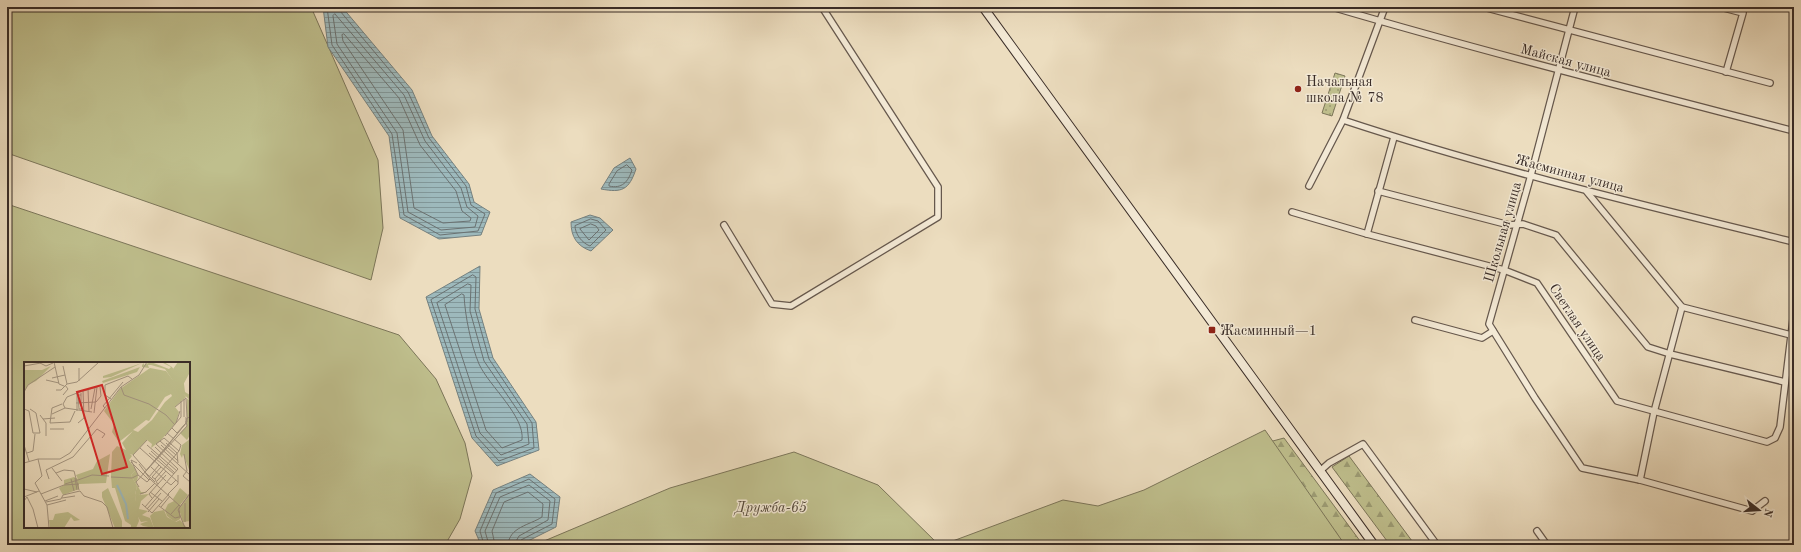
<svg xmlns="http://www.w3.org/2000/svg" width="1801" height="552" font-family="'Old Standard TT',serif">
<defs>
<pattern id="forest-firs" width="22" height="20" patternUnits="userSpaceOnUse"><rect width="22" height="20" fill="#bfbf8d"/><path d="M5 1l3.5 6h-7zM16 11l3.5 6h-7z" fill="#9c9b73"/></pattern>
<pattern id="park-dots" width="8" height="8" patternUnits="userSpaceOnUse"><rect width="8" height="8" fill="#bfbf8d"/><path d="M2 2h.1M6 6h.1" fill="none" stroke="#9c9b73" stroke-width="1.8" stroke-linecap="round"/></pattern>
<pattern id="water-rules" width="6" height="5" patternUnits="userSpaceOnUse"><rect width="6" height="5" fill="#9db9bc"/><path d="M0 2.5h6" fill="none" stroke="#819799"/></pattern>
</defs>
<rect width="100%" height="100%" fill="#ecddbf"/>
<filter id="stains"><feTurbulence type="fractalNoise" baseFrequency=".005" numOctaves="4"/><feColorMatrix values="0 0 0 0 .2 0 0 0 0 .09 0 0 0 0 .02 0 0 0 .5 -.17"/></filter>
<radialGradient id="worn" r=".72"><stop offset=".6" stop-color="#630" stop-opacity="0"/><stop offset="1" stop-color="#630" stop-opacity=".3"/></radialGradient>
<g fill="url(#forest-firs)" stroke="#7c765a">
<path d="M1284,438L1363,545H1344L1269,442Z"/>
<path d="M1349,456L1415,545H1390L1332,467Z"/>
</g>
<path fill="url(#park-dots)" stroke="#7c765a" d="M1335,73L1345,76L1332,116L1322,113Z"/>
<g fill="#bfbf8d" stroke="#7c765a" fill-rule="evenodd">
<path d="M7,7H311L378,160L383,228L371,280L7,153Z"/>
<path d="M7,204L399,335L436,379L465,443L472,476L460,519L445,545H7ZM25,363H189V527H25Z"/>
<path d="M1265,430L1345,545H942L1063,500L1098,506L1144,490Z"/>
<path d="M794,452L878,485L939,545L537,544L670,488Z"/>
</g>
<g fill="url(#water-rules)" stroke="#758180">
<path d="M323,7H342L412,90L432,136L469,184L474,202L490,212L481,235L439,239L400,218L389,136L328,47Z"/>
<path d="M630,158L636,169C629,190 622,193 601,189L614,168Z"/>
<path d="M590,215L600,218L613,230L591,251C577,246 571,237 571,222Z"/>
<path d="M480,266L479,309L493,358L536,422L539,450L497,466L472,438L426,297Z"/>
<path d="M530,474L560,497L556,527L520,545H481L475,531L493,490Z"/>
</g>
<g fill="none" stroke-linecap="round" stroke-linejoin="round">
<g stroke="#6b7272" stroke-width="1">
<path d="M327,7L332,45L392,134L404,215L440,235L478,231L485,214L471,205L466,186L429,138L408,92L340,11L339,7"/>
<path d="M335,14L404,95L425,141L461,188L467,207L478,216L475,227L441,230L408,212L397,133L337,44L333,16Z"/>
<path d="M344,34L399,98L420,145L456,191L462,211L471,218L470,221L443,223L414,208L403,130L343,41L342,35Z"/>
<path d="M627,165L632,170C628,182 622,189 609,186V184L617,171Z"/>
<path d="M591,219L598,221L606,230L590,246C582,243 575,234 575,226Z"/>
<path d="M591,224L596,226L599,230L589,240L580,229Z"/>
<path d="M473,275L476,277L475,309L489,359L532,423L534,448L499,461L476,436L431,300Z"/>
<path d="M468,284L471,285L470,311L484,361L527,424L529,444L501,455L480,433L437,303Z"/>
<path d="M462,294L464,295C465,316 471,345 479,364C489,386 525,416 522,440L502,448L486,430L445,305Z"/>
<path d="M484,545L480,531L496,493L529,479L555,499L552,524L521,540L519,545"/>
<path d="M489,545L485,531L500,497L529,485L550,501L548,520L519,536L514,545"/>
<path d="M495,545L492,531L504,502L528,492L543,504L542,517C530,525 509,527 508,545"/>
</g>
<defs>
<g id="street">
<path d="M1332,7C1485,52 1640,91 1794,131"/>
<path d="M1483,7L1770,83"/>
<path d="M1575,7L1531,175L1489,324L1535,398L1582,468L1640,480L1752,511L1765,501"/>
<path d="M1720,7L1743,13L1726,72"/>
<path d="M1343,120C1491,169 1643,205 1794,242"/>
<path d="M1309,186L1343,120L1385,7"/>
<path d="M1378,191L1509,225L1523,224L1556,235L1648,347L1670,354L1785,382"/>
<path d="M1587,192L1682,307L1791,335"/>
<path d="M1292,212L1367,234L1504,270L1537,283L1617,401L1767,442L1775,438L1780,427L1794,311"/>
<path d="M724,225L772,304L791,306L938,217V187L822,7"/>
<path d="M1367,234L1394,137"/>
<path d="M1415,320L1482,338L1493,331"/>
<path d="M1320,471L1329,463L1363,444L1437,545"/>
<path d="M1640,480L1654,412L1682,307"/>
<path d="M1537,531L1547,545"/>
</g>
<path id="secondary" d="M983,7L1374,545"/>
</defs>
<use href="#street" stroke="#66584d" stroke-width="8"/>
<use href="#secondary" stroke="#392c27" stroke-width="10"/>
<use href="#street" stroke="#f3e9d5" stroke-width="5.5"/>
<use href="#secondary" stroke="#f3e9d5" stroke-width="8"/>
</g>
<g fill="#8f2418" stroke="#f3e9d5" stroke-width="1.5">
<circle cx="1298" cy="89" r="4"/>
<rect x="1208" y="326" width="8" height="8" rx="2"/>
</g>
<g text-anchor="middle" stroke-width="3" stroke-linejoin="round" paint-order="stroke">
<g font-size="14" fill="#392c27" stroke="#f3e9d5">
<text transform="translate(1566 60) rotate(15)" y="5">Майская улица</text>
<text transform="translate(1570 173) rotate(15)" y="5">Жасминная улица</text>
<text transform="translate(1502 232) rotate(-74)" y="5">Школьная улица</text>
<text transform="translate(1578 322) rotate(56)" y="5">Светлая улица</text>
</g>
<g font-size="14" fill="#392c27" stroke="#f3e9d5" text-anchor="start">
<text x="1306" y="86">Начальная<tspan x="1306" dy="16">школа № 78</tspan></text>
<text x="1220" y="335">Жасминный—1</text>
</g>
<g font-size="14" font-style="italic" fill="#54493b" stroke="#f3e9d5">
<text x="771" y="512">Дружба-65</text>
</g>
</g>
<g transform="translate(24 362)">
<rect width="166" height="166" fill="#ecddbf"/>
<path d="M127,0L145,7L147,5L137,0H140L148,5L160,22L161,30L166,33V38L156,29L141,7L127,3H124L125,6L118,5V3L120,1V3ZM112,108L114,115L112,121L117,130H123L115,133L125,132L117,139L115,147L124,149L118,153L126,156L130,166L119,164L116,162L124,159L117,160L113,153L111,133L113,124L107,113Z" fill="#bfbf8d"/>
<path d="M118,1L87,15L79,16V14ZM116,5L113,10L79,21L78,19ZM140,148L143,155L152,160L156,158L163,166H130L126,154L130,150ZM44,150L56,158L50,159L47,155L40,166H26L25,158H29L31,152Z" fill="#bfbf8d"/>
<path d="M154,0H166L165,12L159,23L149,7ZM27,4L12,19L4,23L0,30V8H18ZM126,6L142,9L162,35L151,45L155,50L152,61L136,79L127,86L128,82L123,78L109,93L106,92L108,94L105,98L112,108L107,113L113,124L111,133L115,159L112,166H107V163L101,159L91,126H88L87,114L88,90L93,84L102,88L98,81L109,69L95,80L88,70L90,62L80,49L96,27ZM147,32L148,34L141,40L128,58L114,70L109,68L122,58L125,59L141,35ZM163,37L166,38V73L163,78L156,71L163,64ZM166,77V110L159,92L158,96L156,92L158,83ZM86,92L82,121L55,122V127L39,133L35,126L40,123V118L50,115L54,117L52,113L69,107L73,99ZM84,126L98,159V166H91L78,135V130ZM156,126L164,133L156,143V157L151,160L143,154L141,148L144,142L150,139L149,137ZM166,133V159L159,160L155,147Z" fill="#bfbf8d" fill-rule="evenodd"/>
<path fill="none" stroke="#9db9bc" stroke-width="2" d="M93,123L102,142L104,157"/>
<path fill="none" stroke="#a49682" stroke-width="1" d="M30,0L35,22L40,24M16,1L22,4L29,1M0,4L17,1M39,4L43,22M28,16L41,13M22,18L35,21M55,19V6M97,25L100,33L125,42L142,53L151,63M64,27L65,50M32,28H37L43,22L53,20L75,0M0,30L4,23L31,5M57,31V41L58,47H55L54,33H57M39,33L44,27L41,23M87,37L81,33V23L104,14L108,17M160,37V55M52,41L72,40L77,34L76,25M38,42L28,46L26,61L46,60L51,49M151,45L162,36L163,55M41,46L68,50M41,46L39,42L43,35L53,31M81,46L79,44L99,20M0,47L5,49L9,71H16L12,51L6,47M67,47L71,26M53,49V31L73,25L70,51M28,52L41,46M16,53L22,61V74M166,55L163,56V60L162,61L141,87L121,110L131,120L121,110L162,61L163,56ZM19,57L31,56M54,61L60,56L59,28M152,61L156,49M148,66L153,71L162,61V55M26,67H40M141,74L157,55V39M123,78L109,93L123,109M136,79L152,93M142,81L153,91L154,101M0,83L5,99M123,83L153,109M137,83L154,99M116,86L154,120M127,89L151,111M155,89L140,76L132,82L166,113M3,91L9,89L11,72M125,91L150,112M160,92L163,109L159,114L166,120M14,97L18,114L11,121L23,143L25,166M107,100L125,118M0,101L14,97H36L46,91L97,25L115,13L123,0M113,101L107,98L114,113L123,120L126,117M115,102L126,117L156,144M127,105L142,119M28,106L38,119M32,111L40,108L50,109L55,128M87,115L108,116L114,113M125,115L135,103M51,116L53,128M25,117L22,108L49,95L73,67L81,72L78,76M47,117L50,129M131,117L128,115L137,105M54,118L68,113L85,114M133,119L142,109M143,120L147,123L152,118M41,122L54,118M134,122L142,113M134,123L131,117L155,89L157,83L143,71M115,125L112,120L163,64L162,59M0,127L13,130M126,130L138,139M17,132L40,123L55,122M116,132L122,130L131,121M144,132L154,122V113M39,133L56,129L60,134L78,140L83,145L89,166M0,135L15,129M38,136L51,134M128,136L125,132L133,123M0,139L3,135L9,147L14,166M21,139L34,134M22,140L37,137L39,133M161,141V160M118,142L128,151L145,132M23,143L42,138M135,144L151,156L155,155M121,145L154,107L131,85M137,145L146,134M123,147L137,131M124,150L135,137M147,152L155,143M156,156L155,146L166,132M161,166L154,148L166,131"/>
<path fill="#d62828" fill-opacity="0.15" stroke="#d62828" stroke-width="2" d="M78,23L103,105L78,112L53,30Z"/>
<rect width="166" height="166" fill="none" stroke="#392c27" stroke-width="2"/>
</g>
<rect width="1801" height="552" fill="none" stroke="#ecddbf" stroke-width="24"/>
<rect x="8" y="8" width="1785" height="536" fill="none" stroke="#392c27" stroke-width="2"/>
<rect x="12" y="12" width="1777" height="528" fill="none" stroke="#392c27"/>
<g transform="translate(1759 510) rotate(107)" stroke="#f3e9d5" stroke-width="3" paint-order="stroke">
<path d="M0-3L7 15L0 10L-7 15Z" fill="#392c27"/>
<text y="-6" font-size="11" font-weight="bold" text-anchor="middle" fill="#392c27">N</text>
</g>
<rect width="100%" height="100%" filter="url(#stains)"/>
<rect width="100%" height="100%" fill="url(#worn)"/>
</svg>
